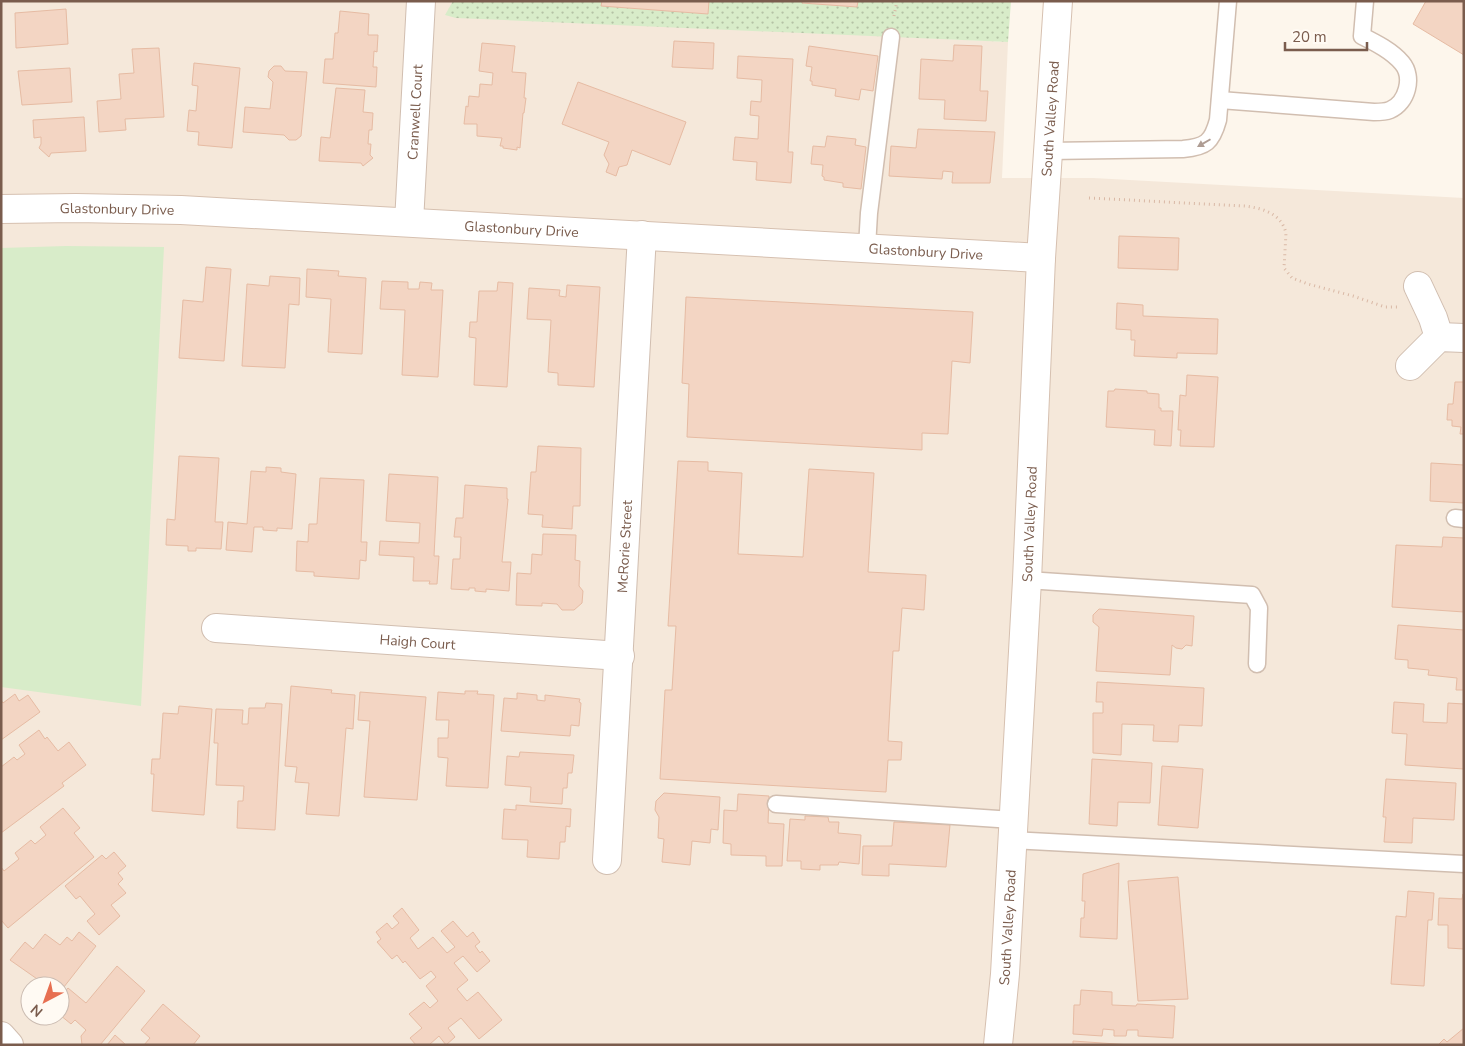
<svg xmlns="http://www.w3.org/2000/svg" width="1465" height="1046" font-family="'Nunito Sans',sans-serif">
<defs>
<pattern id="grass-dots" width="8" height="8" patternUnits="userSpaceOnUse" patternTransform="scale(1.25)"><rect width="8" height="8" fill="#d8ecc9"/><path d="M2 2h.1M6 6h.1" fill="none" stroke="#b4c2a5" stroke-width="1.8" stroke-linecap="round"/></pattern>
</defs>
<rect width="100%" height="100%" fill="#fdf6ec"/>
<path fill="#f5e8da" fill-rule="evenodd" d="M1,1H863L862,35L1008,42L1002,178H1093L1464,198V1045H1ZM30,986H60V1016H30Z"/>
<path fill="url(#grass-dots)" d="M453,1H602V6L708,14L709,1H803V3L857,7L858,1H1011L1008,42L456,18L445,15Z"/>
<path fill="#d8ecc9" d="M66,246L164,247L141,706L1,687V248Z"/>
<g fill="#f3d5c3" stroke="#e6bba3">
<path d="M602,1H709L708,14L601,6Z"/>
<path d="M803,1H858L857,7L802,3Z"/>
<path d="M1426,1H1464V55L1413,24Z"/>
<path d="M66,9L68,44L16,48L15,13Z"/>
<path d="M340,11L369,14L368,35H378L377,52L374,51L373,67H377L376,87L323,83L325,59H333L335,33H338Z"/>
<path d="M674,41L714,43L713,69L672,67Z"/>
<path d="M482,43L515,46L512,72L526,73L524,98H526L524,113H523L520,148L517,147V150L503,148V146H500L502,138L477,136V124H464L466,106L468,107L469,96L479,97L480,84L492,85L493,73L479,71Z"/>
<path d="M954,45L982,46L980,91H988L986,121L944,119L945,100L919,99L921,59L953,61Z"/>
<path d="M809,46L878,56L873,91L861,89L859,100L835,96L836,89L812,85V81H810L812,67L806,66Z"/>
<path d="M159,48L164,117L125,119L126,130L99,132L97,101L121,99L119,74L134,73L132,49Z"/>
<path d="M738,56L793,59L788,152H793L791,183L756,180L757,162L733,160L735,137L758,139L759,116L750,115L751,101L761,102L762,80L737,78Z"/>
<path d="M194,63L240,68L232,148L198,145L199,132L187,131L189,110L196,111L198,86L192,85Z"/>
<path d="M274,66H281L285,71L307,72L301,136L296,140H289L284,135L243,132L245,107L270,109L273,82L268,77L269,71Z"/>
<path d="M70,68L72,102L22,105L18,71Z"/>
<path d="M578,82L686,122L670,165L632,150L627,165L619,167L616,176L606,172L609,164L604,155L609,142L562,124Z"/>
<path d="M336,88L365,90L363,112L373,113L372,130H369L368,144H371L370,155L373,158L363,166L361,163L319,161L321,137L330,138Z"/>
<path d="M84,117L86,151L51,153L49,157L39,148L41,144V137L34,138L33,120Z"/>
<path d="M918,129L995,132L990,183H952L953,172L943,171L942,179L889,176L891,146L916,148Z"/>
<path d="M827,136L856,139L855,145L866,147L861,189L843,187V183L824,180V177L822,176L823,165L811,164L813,146L825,147Z"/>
<path d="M1119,236L1179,238L1178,270L1118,268Z"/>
<path d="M206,267L231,269L224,361L179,358L183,300L203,302Z"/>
<path d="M307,269L339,271L338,276L366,278L362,354L328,352L331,299L306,297Z"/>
<path d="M270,276L300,278L299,305L289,304L285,368L242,366L247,284L269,286Z"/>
<path d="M382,281L408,282V289H419L420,282L432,283L431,290H443L438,377L402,375L405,310L380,309Z"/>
<path d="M498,282L513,283L507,387L474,385L476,338L469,337L470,322H477L479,291H497Z"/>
<path d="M567,285L600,287L594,387L558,385V373L548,372L551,320L527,319L529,288L560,290L559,296L566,297Z"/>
<path d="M686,297L973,312L970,363L952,361L948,434L922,433V450L687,437L689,384L682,383Z"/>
<path d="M1117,303L1143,305V316L1218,319L1217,354L1177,353V358L1134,356L1135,340H1131V330L1116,329Z"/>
<path d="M1187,375L1218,377L1214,447L1180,446L1181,430H1178L1180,395L1186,396Z"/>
<path d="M1455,382H1464V434H1460L1461,427L1452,426V420H1447L1448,404H1453Z"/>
<path d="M1115,389L1147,391V393L1159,394V408H1161V411H1173L1171,446L1154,445L1155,430L1106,427L1108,391H1114Z"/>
<path d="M538,446L581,448L580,506H573L572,529L542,527L543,515L528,514L531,472H536Z"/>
<path d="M179,456L219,458L215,522H223L221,549L196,548V551H188V546L166,545L167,519L175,520Z"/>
<path d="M678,461L708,462V471L742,473L738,554L803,557L809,469L874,473L868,572L926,575L924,610L902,608L899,651H893L888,741L902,742L901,760H888L886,792L660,779L665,690H672L676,626H668Z"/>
<path d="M1431,463L1464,465V503L1430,501Z"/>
<path d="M266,467L281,468V472L296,474L292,529L277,528V531L263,530V527H254L252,552L226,550L228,522L247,524L251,471L266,472Z"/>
<path d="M389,474L438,477L434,556H439L437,584H429L430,581H413L414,557L379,555L380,541L419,543L420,523L386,521Z"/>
<path d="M320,478L364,480L361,542H367L366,561L360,560L359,579L314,576V572L296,571L297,541L308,542L309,524H317Z"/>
<path d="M465,485L507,488V499H508L502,562H511L509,591L486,589V592L475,591V588H469V590L451,589L453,559H460L461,537H454L456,518H463Z"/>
<path d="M543,534L576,535L575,560L580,561L579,586L583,591L582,603L574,610H562L557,604L542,603V606L516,605L517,573L531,574L532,554L542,555Z"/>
<path d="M1443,537L1464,538V612L1392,607L1396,545L1442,547Z"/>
<path d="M1099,609L1194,616L1192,646L1186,645L1182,649L1176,648L1172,645L1170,675L1096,671L1099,627L1093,622V615Z"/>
<path d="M1398,625L1464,630V690H1456L1457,678L1428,675L1429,670L1408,668V660L1395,659Z"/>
<path d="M1097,682L1204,688L1202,726L1179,725L1178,742L1153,741L1154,725L1122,724L1121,755L1093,753V713H1103V702H1096Z"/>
<path d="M291,686L332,690L331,693L355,695L353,729L346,728L339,816L306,814L309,783L295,782L297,767L285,766Z"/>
<path d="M465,691H478L477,694L494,695L488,788L446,786L448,758L438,757V738H448L449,720H436L438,692L465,694Z"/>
<path d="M360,692L426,697L417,800L364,797L370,721L358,720Z"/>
<path d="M517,693L537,695V700L545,701V695L580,699L579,702L581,703L579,726L571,725L570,736L501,731L504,698L517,699Z"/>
<path d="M15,694L19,701L28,695L40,712L1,740V700L3,703Z"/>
<path d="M1394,702L1424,704L1423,722L1447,723L1448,703L1464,704V769L1405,765L1407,734L1392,733Z"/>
<path d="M266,703L282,704L275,830L237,828L238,801H243L244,786L216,785L218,743H214L216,709L243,710L242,724H248L249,708H265Z"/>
<path d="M179,706L212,709L204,815L152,811L154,774H151L152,759H160L163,713L178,714Z"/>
<path d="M39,730L45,739L47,737L58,751L69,742L86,765L62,783L64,786L1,833V767L14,757L17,760L25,754L19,745Z"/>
<path d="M520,752L574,755L572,773H568L567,788H563L562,804L530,802L531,787L505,785L507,756L519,757Z"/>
<path d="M1092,759L1152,763L1150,803L1118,802L1117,826L1089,824Z"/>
<path d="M1162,766L1203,769L1198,828L1158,825Z"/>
<path d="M1386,779L1456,783L1454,820L1413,818L1412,843L1384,842L1386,817H1383Z"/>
<path d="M664,793L720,797L718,830L711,829L710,843L692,841L690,865L662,862L664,839L658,838L659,817L655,810L656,801Z"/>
<path d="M738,794L769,796L768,823L784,824L782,866H766V856L731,855V844L723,843L724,810L737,811Z"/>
<path d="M516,805L571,809L570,827L566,826L565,842H560L559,859L527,857L528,840L502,839L504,809L516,810Z"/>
<path d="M63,808L80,828L74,833L94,857L8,928L1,920V867L4,871L19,859L15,853L31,840L35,844L46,835L40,827Z"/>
<path d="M805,816L828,817L829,822H839L838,833L861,835L859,864L839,862L838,865H820V870L801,869V861H787L790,819L805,820Z"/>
<path d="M894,822L950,825L946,867L889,864V876L862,875L863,846H892Z"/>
<path d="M114,852L126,866L118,873L123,879L118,884L126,893L111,905L120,916L99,935L87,921L95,914L80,896L76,899L65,886L102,855L106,859Z"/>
<path d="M1119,863L1117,939L1080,937L1081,918H1084L1085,901H1082L1083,874Z"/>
<path d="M1178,877L1188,999L1138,1001L1128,881Z"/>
<path d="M1408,891L1434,893L1432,920H1428L1424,986L1391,984L1396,916L1406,917Z"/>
<path d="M1463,894L1464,949L1448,948V925H1438L1439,898L1462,899Z"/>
<path d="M402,908L419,930L410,938L418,949L433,937L447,953L455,947L441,931L453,921L467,937L473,932L480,942L475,946L480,953L482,951L490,961L477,972L463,956L454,963L468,980L457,989L467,1001L478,992L502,1020L479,1039L461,1018L448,1028L455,1037L446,1045L439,1036L429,1045H416L410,1038L422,1028L409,1014L424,1002L430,1008L438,1001L426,986L436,977L431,971L420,979L405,961L403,963L397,955L392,959L377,942L381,939L376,932L387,923L392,929L399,923L393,916Z"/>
<path d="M79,932L96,946L60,992V986H43L39,983L40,981L10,960L25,942L33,949L45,934L60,945L67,937L72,941Z"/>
<path d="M117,966L145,991L100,1045H82L81,1036L86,1030L75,1020L71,1024L60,1015V997L68,988L86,1003Z"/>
<path d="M1081,990L1112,992V1005L1136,1006L1137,1004L1175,1006L1173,1038L1138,1036V1030H1127L1126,1036H1114V1030L1103,1029L1102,1036L1073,1034L1074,1005H1080Z"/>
<path d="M163,1004L200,1036L193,1045H144L150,1038L141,1030Z"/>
<path d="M1464,1028V1045H1438L1444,1039L1447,1042Z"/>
<path d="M115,1035L126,1045H107Z"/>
<path d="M1073,1041L1131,1045H1073Z"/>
</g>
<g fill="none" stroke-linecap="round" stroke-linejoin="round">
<defs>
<g id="lane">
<path d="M1220,100L1374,112C1379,112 1385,112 1390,110C1407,103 1414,77 1402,63C1392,51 1376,43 1362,36L1365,1"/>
<path d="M1048,151L1183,149C1206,147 1212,142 1218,120L1228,1"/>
<path d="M867,247L869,213L891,37"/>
<path d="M1455,518L1464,519"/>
<path d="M1027,580L1252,595L1259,608L1257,664"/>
<path d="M776,804L1013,820"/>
<path d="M1012,840L1464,864"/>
</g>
<g id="street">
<path id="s1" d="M409,222L421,1"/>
<path d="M1418,286L1433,318L1439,337"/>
<path d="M1410,366L1439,337L1464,338"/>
<path id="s2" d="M216,628L620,656"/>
<path id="s3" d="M607,860L642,235"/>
<path d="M1,1036L9,1045"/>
</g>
<g id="secondary">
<path id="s4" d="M1,209L76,208L181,210L1041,258"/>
<path id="s5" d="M998,1045L1005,974L1027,580L1041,258L1058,1"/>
</g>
</defs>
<use href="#lane" stroke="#d1beb0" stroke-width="19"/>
<use href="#street" stroke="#d1beb0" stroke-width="30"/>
<use href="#secondary" stroke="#d6c0b0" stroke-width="30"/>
<g stroke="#d9b8a5" stroke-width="3" stroke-dasharray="1 4" stroke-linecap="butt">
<path d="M894,16L897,1"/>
<path d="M1089,198L1244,206C1262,208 1281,213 1286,233L1284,268L1292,278L1308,284L1353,296L1385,307H1398"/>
</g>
<use href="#lane" stroke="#fff" stroke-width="16"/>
<use href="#street" stroke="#fff" stroke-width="28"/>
<use href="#secondary" stroke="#fff" stroke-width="28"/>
</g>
<defs><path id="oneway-solid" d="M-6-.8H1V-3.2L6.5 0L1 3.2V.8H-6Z" transform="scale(1.25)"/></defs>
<use fill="#af9d94" href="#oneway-solid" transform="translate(1204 143) rotate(150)"/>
<g text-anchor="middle" stroke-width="4" stroke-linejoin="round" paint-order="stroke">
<g font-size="14" fill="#7a5c4d" stroke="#fffaf3">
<text dy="5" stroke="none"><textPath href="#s1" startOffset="110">Cranwell Court</textPath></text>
<text dy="5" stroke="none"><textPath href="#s5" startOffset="928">South Valley Road</textPath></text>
<text dy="5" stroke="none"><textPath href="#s4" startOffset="116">Glastonbury Drive</textPath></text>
<text dy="5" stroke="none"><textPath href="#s4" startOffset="521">Glastonbury Drive</textPath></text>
<text dy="5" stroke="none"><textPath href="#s4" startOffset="926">Glastonbury Drive</textPath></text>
<text dy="5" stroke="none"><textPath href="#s5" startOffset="522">South Valley Road</textPath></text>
<text dy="5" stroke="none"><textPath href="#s3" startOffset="314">McRorie Street</textPath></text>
<text dy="5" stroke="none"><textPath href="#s2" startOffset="202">Haigh Court</textPath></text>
<text dy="5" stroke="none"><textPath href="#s5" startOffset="118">South Valley Road</textPath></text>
</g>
</g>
<rect width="1465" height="1046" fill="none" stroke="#7a5c4d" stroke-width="5"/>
<g transform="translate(45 1001) rotate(221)"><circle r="24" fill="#fffaf3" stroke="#cabbb1"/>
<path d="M0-4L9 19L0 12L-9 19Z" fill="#e76f51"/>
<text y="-8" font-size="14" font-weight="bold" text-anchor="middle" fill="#7a5c4d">N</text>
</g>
<path d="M1285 42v8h82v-8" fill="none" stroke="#7a5c4d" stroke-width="2.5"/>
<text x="1292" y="42" font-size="15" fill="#7a5c4d" stroke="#fffaf3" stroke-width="4" paint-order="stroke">20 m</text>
</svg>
